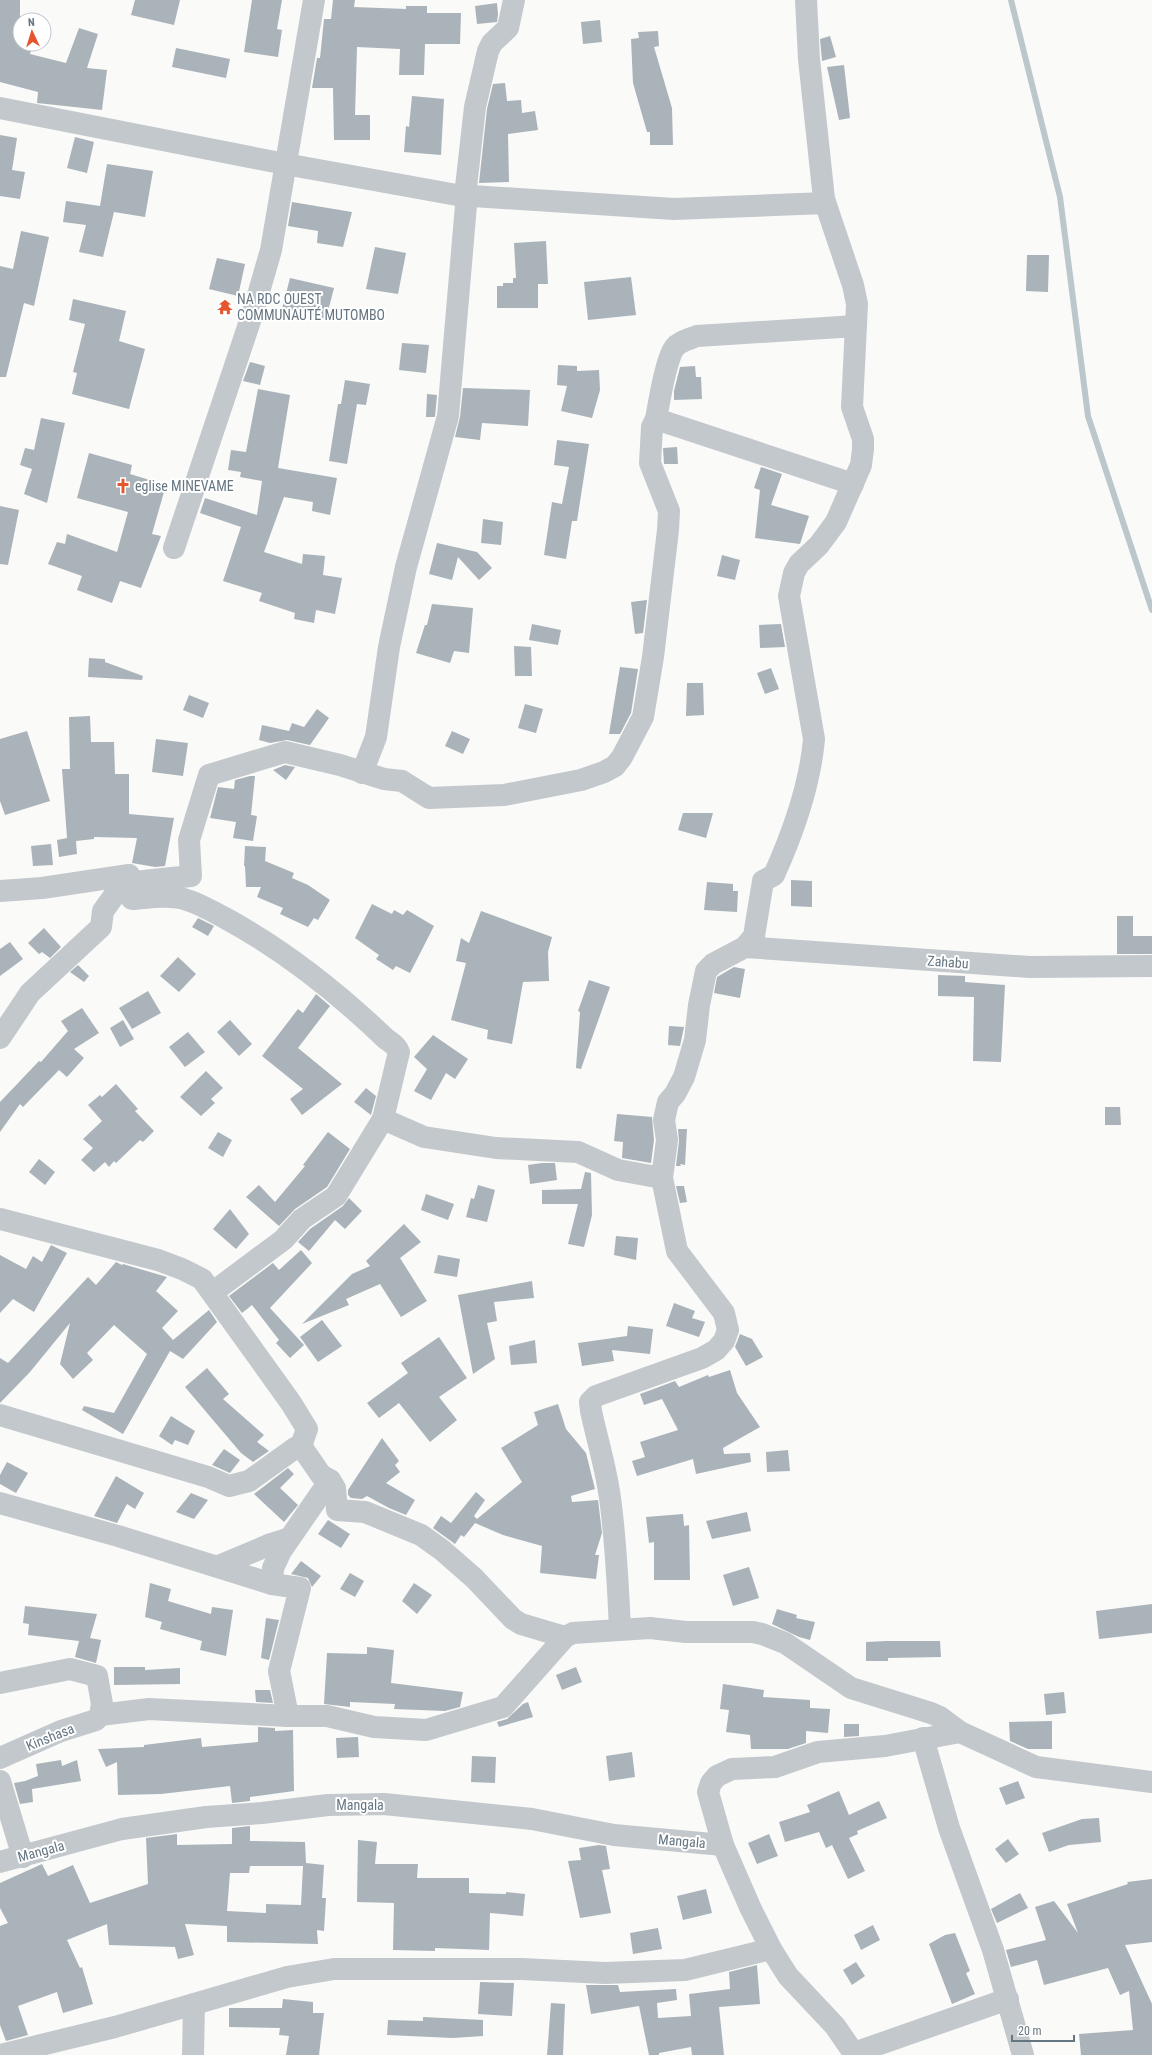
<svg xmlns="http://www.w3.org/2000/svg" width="1152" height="2055" font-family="'Roboto Condensed',sans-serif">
<rect width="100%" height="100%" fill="#fafaf8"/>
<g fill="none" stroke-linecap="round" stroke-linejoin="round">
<path stroke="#bbc7cb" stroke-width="6" d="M1011,0L1060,197L1088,416L1152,610"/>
</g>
<g fill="#aab3b9" fill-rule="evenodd">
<path d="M0,0H20V44H33L30,54L66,63L79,28L98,34L87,68L107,70L102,110L37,103L38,92L0,82Z"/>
<path d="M135,0H180L174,25L131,15Z"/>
<path d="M252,0H282L277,29L282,30L278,57L244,52Z"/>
<path d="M333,0H355L354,7L406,9V6H427V13H461L460,44H425L424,75H399L400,49L357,47L355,115H370V140H334L333,88H312L317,58H320L324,19H331Z"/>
<path d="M497,3L498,14L497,22L477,24L475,6Z"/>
<path d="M600,20L602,42L583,44L581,22Z"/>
<path d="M658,31L659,46L654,47L672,108L673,145H650V132H647L633,83L631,39L639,38L638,32Z"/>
<path d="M830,36L836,57L822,61L820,39Z"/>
<path d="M176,48L230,59L226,78L172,67Z"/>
<path d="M844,65L850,118L839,120L827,67Z"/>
<path d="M505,83L507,101L521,100L522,113L535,111L538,130L508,134L509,182L479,183L487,109L493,84Z"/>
<path d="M412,96L444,99L441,155L404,152L406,126L409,127Z"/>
<path d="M0,135L17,138L12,170L25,172L20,199L0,196Z"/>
<path d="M75,137L94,142L87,173L67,168Z"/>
<path d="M107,164L153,171L145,217L114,212L103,257L79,252L86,225L63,222L66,201L100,206Z"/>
<path d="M292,202L352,212L343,247L317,243L318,231L288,226Z"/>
<path d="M21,231L49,237L34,306L24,303L6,377H0V266L13,269Z"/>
<path d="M546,241L548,284H538V308H497V286H503V283H513V278H516L514,243Z"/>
<path d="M375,247L406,253L398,294L366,289Z"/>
<path d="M1027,255H1049L1048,292L1026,291Z"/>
<path d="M217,258L245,264L238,296L209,289Z"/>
<path d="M631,277L636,315L588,320L584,282Z"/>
<path d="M290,278L334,288L326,319L282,309Z"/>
<path d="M73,299L126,311L119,341L145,349L129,409L72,394L77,373L73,372L85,324L69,320Z"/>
<path d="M402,343L429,345L426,373L399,370Z"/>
<path d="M250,362L265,366L260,385L243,381Z"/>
<path d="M558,365L577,366V371L599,370L600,390L592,418L561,411L567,386L557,385Z"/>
<path d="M695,366L696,377H701L702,399L674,400V391L680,367Z"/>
<path d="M345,380L370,384L366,405L357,404L347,464L329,461L338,404H341Z"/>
<path d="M463,388L530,390L528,426L482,423L480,440L455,437L460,417Z"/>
<path d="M258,389L290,395L278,468L337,478L330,515L312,511L313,502L284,497L264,552L302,564L303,554L325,556L323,575L342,578L335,614L316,610L314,623L294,619L295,613L259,601L262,593L223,581L241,527L200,513L205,498L257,515L262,481L240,477L241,472L228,470L231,450L246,452Z"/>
<path d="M427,394L437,395L435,417H426Z"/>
<path d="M41,418L65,423L47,503L24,494L32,469L20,465L25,448L34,450Z"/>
<path d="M557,440L589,444L577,521H572L566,559L544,555L552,502L562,504L569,467L554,465Z"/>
<path d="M677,447L678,464H664L663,448Z"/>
<path d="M89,453L132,465L130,474L166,485L152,534L161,536L141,588L120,581L112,603L77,590L82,576L48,564L57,542L65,544L67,534L117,552L128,512L77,498Z"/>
<path d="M761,467L782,474L771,505L809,516L800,544L755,538L760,490L754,488Z"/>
<path d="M0,506L19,510L8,565L0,564Z"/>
<path d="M483,519L503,522L501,545L481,543Z"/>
<path d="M437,543L477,552L492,568L479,580L458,557L452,580L429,574Z"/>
<path d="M722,555L740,560L735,580L717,576Z"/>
<path d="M647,600L643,633L635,634L631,602Z"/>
<path d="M432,604L473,608L469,653L454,651L450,663L416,653L425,625H427Z"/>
<path d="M532,624L561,630L558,645L529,640Z"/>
<path d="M781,624L785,647L760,648L759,625Z"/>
<path d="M514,646L531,647L532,676H515Z"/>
<path d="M89,658L105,659V662L143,676L142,680L88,677Z"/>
<path d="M620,667L638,669L631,713L620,734H609Z"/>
<path d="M771,668L779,689L765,694L757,673Z"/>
<path d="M687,683H703L704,715L686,716Z"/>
<path d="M189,695L209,703L203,718L183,710Z"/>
<path d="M525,704L543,709L536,733L518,728Z"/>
<path d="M317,709L329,718L310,745L287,740L270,743L259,740L262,725L289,731L292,723L304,727Z"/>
<path d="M90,716L91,742H114L115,774H129V814L174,818L165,866L155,867L132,863L137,838L94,837V839L76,841L77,854L59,857L57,840L67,838L62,769H70L69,717Z"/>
<path d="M27,731L50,801L5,815L0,801V739Z"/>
<path d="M452,731L470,739L463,754L445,746Z"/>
<path d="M156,739L188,743L183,776L152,772Z"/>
<path d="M285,765L295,767L286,780L273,770Z"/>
<path d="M250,776H255L251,815L257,816L253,841L233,838L236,822L210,818L218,787L234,789L235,780Z"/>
<path d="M683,813H713L706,838L678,830Z"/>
<path d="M51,844L53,865L33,866L31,846Z"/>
<path d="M245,846L266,847L265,861L294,873L292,878L308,885L330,900L318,920L314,918L308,927L280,914L283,908L257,897L261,887H246L245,866H244Z"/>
<path d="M791,880L812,881V907L791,906Z"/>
<path d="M707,882L733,884V891H738L737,912L704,910Z"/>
<path d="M372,904L392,914L394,910L403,915L407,910L434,926L410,973L396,966L393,970L376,959L379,955L355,938Z"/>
<path d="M481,911L552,937L548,952L549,981L523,982L512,1044L487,1039L488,1030L451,1020L466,963L456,961L461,938L469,943Z"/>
<path d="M1117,916H1133V936H1152V954H1117Z"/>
<path d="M198,918L214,926L208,936L192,927Z"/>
<path d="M44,928L61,947L50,958L42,952L39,954L28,943Z"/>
<path d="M10,942L23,959L0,976V949Z"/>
<path d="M178,957L196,974L179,992L160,976Z"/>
<path d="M78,965L89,976L84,982L70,972Z"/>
<path d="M734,967L745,969L740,998L714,993L717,977Z"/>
<path d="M938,975L965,976V982L1005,985L1001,1062L973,1061L974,997L938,996Z"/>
<path d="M589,980L610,987L581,1069L576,1068L580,1012L578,1011Z"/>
<path d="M148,991L161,1013L132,1029L119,1008Z"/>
<path d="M316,994L330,1006L298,1048L342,1084L302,1115L290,1099L303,1089L262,1056L298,1009L303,1013Z"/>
<path d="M82,1008L99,1033L74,1049L84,1058L67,1077L59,1070L23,1107L20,1104L0,1132V1102L39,1061L41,1062L68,1031L61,1021Z"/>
<path d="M123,1020L134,1039L120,1047L110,1028Z"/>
<path d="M230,1020L252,1044L239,1056L217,1032Z"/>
<path d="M669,1026L684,1027L680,1046L668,1045Z"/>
<path d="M188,1032L205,1052L185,1067L169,1047Z"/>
<path d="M433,1035L468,1059L455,1079L446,1073L431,1100L414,1091L427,1069L414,1057Z"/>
<path d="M206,1071L223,1088L211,1099L215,1103L201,1116L180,1097Z"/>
<path d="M116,1084L138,1109L135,1111L154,1131L143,1142L140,1140L116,1163L114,1161L109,1167L105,1162L94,1172L81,1160L93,1148L83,1139L102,1121L88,1105L100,1095L102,1097Z"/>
<path d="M366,1088L376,1096L371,1115L354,1102Z"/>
<path d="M1105,1107H1120L1121,1125H1105Z"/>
<path d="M617,1114L652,1117L654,1140L651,1163L622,1158L623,1142L614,1141Z"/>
<path d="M678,1129H687L685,1165L680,1164L681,1166H676L679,1141Z"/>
<path d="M218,1132L232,1140L223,1157L208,1148Z"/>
<path d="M328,1132L350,1149L327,1187L295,1209L279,1226L246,1197L259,1185L275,1202L305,1166L303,1165Z"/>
<path d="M39,1159L55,1172L45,1185L29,1172Z"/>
<path d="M542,1163H555L557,1180L530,1184L528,1165Z"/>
<path d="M585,1172L591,1173L592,1215L584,1247L568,1244L578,1204H542V1190L581,1189Z"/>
<path d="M478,1185L495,1190L487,1222L466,1217L471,1198L474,1199Z"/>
<path d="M676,1186H684L687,1202L680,1203Z"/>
<path d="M426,1194L454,1204L448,1220L421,1210Z"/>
<path d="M349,1198L362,1211L345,1229L335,1220L309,1251L298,1242L310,1229L343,1206Z"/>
<path d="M230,1209L249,1234L236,1249L213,1229Z"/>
<path d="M404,1224L421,1242L400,1258L427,1301L401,1317L380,1284L346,1299L349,1305L302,1324L352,1274L370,1266L366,1261Z"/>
<path d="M616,1236L638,1238L636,1260L614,1255Z"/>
<path d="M51,1245L67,1253L34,1312L13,1299L0,1313V1255L26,1269L33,1256L42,1262Z"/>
<path d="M301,1250L312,1263L270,1308L304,1345L290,1358L276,1343L279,1340L252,1305L242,1313L229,1296L273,1263L279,1270Z"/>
<path d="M438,1255L460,1259L457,1277L434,1273Z"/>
<path d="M116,1262L122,1265L123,1264L167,1277L156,1291L178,1311L162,1328L173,1340L209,1310L217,1322L183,1359L170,1351L123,1434L82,1410L84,1406L114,1413L147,1354L114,1325L87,1353L93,1360L73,1379L60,1364L70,1323L30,1372L0,1403V1358L8,1363L88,1277L96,1285Z"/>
<path d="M532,1281L534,1298L494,1302L497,1321L487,1323L495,1359L473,1374L458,1295Z"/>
<path d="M674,1303L695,1311L692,1318L705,1322L699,1337L666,1326Z"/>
<path d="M322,1320L342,1346L318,1362L300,1337Z"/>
<path d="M628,1326L653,1329L650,1354L612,1350L614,1361L582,1366L578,1343L627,1336Z"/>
<path d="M740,1334L752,1339L763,1357L746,1366L735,1347Z"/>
<path d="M439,1337L467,1378L439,1397L457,1420L430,1442L399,1403L379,1418L367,1403L408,1373L401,1363Z"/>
<path d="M535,1340L537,1363L511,1365L509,1346Z"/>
<path d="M207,1368L229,1394L223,1399L264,1435L257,1442L269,1451L253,1462L241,1453L185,1387Z"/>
<path d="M730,1370L737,1393L760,1427L723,1448L724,1454L750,1453L751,1462L696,1474L693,1459L637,1476L632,1461L645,1457L640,1442L678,1430L662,1399L644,1405L640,1394L675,1381L679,1387L708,1375L709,1377Z"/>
<path d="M558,1404L566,1429L586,1453L595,1489L571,1496L572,1502L598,1500L602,1533L595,1555H599L596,1579L540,1573L542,1546L503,1535L475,1523L464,1537L461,1535L455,1544L433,1528L441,1516L451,1523L476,1492L485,1500L474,1516L477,1519L522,1482L501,1448L538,1425L534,1412Z"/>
<path d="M171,1416L195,1431L188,1445L175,1440L172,1445L159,1436Z"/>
<path d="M382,1438L399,1461L395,1465L400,1472L386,1483L415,1500L406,1515L389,1508L367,1496L362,1499L351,1498L348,1495V1490Z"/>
<path d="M224,1449L240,1460L230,1473L212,1465Z"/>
<path d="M788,1450L790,1471L767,1472L766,1452Z"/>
<path d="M7,1462L28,1473L16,1493L0,1484V1475Z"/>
<path d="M288,1468L294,1474L280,1488L298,1505L284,1522L254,1494Z"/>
<path d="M116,1476L144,1493L135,1509L127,1504L117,1523L94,1516Z"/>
<path d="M191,1493L208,1500L194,1519L176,1512Z"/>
<path d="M747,1512L751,1531L712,1539L706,1521Z"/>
<path d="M683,1514L684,1526L689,1525L690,1580H654V1542L649,1543L646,1517Z"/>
<path d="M328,1520L350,1534L341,1548L318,1534Z"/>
<path d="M301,1561L321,1576L312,1587L308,1578L291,1574Z"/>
<path d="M749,1567L759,1598L733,1606L723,1575Z"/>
<path d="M350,1573L364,1581L355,1597L340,1589Z"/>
<path d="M150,1583L171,1589L168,1601L211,1614L212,1607L233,1610L226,1656L200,1650L202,1641L160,1629L162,1622L145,1617Z"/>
<path d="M414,1583L432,1595L417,1614L402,1601Z"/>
<path d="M1152,1604V1633L1099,1639L1096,1611Z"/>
<path d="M25,1606L97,1614L90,1638L101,1640L96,1663L75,1657L79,1641L28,1635L29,1624L23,1623Z"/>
<path d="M777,1609L797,1615L796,1618L815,1622L810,1640L799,1637L772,1624Z"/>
<path d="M266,1618L279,1620L269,1660L261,1658Z"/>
<path d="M887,1641H940L941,1657L888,1658V1661H866V1642Z"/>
<path d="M367,1647L394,1650L391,1683L463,1692L460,1707L445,1711L394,1709L395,1704L350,1702V1707L324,1704L327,1653L367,1654Z"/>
<path d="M114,1667H145V1670L180,1668V1684L114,1685Z"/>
<path d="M576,1667L582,1682L562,1690L556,1675Z"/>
<path d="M723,1684L764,1690L763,1697L810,1700V1708L830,1709L828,1733L806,1731V1743L788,1749H751L750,1735L726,1732L729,1710L720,1709Z"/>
<path d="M255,1690H270L273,1703L256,1702Z"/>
<path d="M1064,1692L1066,1713L1046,1715L1044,1694Z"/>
<path d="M528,1702L533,1717L499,1727L497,1722L507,1719L523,1704Z"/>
<path d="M1052,1721V1749H1028L1010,1741L1009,1722Z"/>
<path d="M844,1724H859V1736L844,1737Z"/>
<path d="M258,1727L275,1728V1731L293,1730L294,1791L250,1797V1801L232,1803L230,1786L161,1794L118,1795L117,1762L106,1767L98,1749L144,1747V1745L201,1738L202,1747L258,1742Z"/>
<path d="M358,1737L359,1757L337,1758L336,1738Z"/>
<path d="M632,1752L635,1777L609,1781L606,1756Z"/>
<path d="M472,1756L496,1757L495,1783L471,1782Z"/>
<path d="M61,1760L62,1766L77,1760L81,1781L32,1789L33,1802L20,1804L14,1783L25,1781L38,1776L36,1764Z"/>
<path d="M1018,1781L1025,1798L1006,1805L999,1788Z"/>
<path d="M839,1791L849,1815L879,1801L887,1818L857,1831L858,1834L849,1838L865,1871L848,1879L832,1845L826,1848L819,1832L785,1842L779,1822L810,1812L807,1805Z"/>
<path d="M1099,1818L1101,1842L1069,1845L1049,1852L1042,1833L1082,1819Z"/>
<path d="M250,1826V1841L305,1842L306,1863L324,1865L322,1898H326L324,1931L317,1930L318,1944L227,1942V1926L185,1924L194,1955L178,1959L175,1947L109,1945L107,1924L67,1940L80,1968L82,1967L93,2004L63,2013L57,1992L18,2006L28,2035L6,2041L0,2025V1926L8,1923L0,1908V1883L42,1864L48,1876L73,1865L90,1903L148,1884L146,1838L177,1834V1845L232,1844V1828ZM250,1866H303L301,1905L266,1904V1913L227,1911L230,1873H249Z"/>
<path d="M769,1834L778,1856L757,1864L748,1843Z"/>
<path d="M1008,1839L1019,1854L1006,1863L995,1849Z"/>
<path d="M358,1840L377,1842L375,1864H418L417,1878H469V1893L506,1894V1892L525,1894L523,1916L490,1913L489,1950L435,1948V1951L393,1950L394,1903L357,1902Z"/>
<path d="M599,1845L606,1846L610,1869L602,1870L611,1913L580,1918L568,1861L581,1860L579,1848Z"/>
<path d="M1152,1879V1942L1125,1945L1152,2004V2055H1081L1079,2034L1133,2030L1129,1991L1120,1995L1108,1968L1044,1985L1037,1960L1011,1967L1006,1950L1046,1940L1035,1907L1054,1901L1078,1933L1067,1904L1128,1884L1127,1882Z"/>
<path d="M706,1889L712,1913L683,1920L677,1896Z"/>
<path d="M1020,1893L1028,1908L997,1923L991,1909Z"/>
<path d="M873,1925L880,1940L861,1950L854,1935Z"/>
<path d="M658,1928L662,1949L633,1954L630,1933Z"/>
<path d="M955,1933L970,1971L966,1973L975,1994L952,2004L929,1944L945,1935Z"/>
<path d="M856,1962L865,1976L852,1985L843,1970Z"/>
<path d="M757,1965L760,2004L719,2007L724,2055H692L691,2047L659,2053V2055H649L639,2006L591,2014L586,1985H618L620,1992L676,1989L677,2000L657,2003L658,2018L691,2016L689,1994L730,1989L729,1972Z"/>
<path d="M480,1982L514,1983L512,2016L478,2014Z"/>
<path d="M283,1999L313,2002V2013H324L319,2055H286L289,2036L279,2035L280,2028L229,2027V2008H282Z"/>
<path d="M551,2003L565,2004L563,2055H547Z"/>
<path d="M423,2017L483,2020V2036L453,2038L387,2035L388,2020L423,2021Z"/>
</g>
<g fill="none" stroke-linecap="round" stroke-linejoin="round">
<g stroke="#c3c8cc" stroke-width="22">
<path d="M0,108L285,164L457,195L674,209L825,203"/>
<path d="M656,419L853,484"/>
<path d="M174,548L254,309L271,250L314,0"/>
<path d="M362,773L376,737L389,647L406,567L448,416L466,205L465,196L475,107L488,51L492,43L508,28L514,0"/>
<path d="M0,891L42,888L129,875"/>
<path d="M745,947L1030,967L1152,966"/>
<path d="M0,1038L30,993L101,927L103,911L129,875"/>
<path d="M383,1119L424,1137L496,1148L578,1152L618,1170L662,1178"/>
<path d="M0,1219L158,1260L182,1269L202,1279L291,1403L307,1429L301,1446"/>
<path d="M213,1292L283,1240L302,1219L336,1196L383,1119L399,1052C396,1044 391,1043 385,1038C337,992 284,950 225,918C212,911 198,903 184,899C168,894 148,898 132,899L134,882L191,876L189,840L209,775L285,752L340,765L384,779L402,781L429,798L504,795L581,780L604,772L615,766L622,757L643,717L653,657L668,530L669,511L650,463L652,427L656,419C659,403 666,358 675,347C680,341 690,339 697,336L856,326"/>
<path d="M0,1415L208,1477L229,1486L249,1481L295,1448L301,1446"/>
<path d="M301,1446L321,1475L330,1480L335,1488L337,1510L365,1512L421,1535L442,1550L474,1578L513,1619L521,1624L565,1637"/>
<path d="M0,1503L118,1536L272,1584"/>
<path d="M219,1566L271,1544L287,1539"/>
<path d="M620,1629C618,1585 616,1541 610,1498C606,1468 597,1439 591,1411L590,1402L596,1396L702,1358L716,1350L724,1341L728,1330L724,1313L677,1251L662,1178L667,1140L664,1120L668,1102L675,1094L684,1077L695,1040L699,1005L706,971L713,964L745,947L754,936L763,881L774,875C793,833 810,785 814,739L789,596L794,573L799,564L819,545L836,522L861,465L863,449V439L852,407L857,304L853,285L824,199L809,59L806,0"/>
<path d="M0,1683L70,1669L97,1676L102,1704L100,1715"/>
<path d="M100,1715L149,1709L288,1716H327L374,1727L426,1730L503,1707L565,1637L573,1633L650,1628L686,1632H753L762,1634L785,1643L851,1688L931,1713L940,1717L960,1732L1036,1767L1152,1782"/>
<path d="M288,1716L279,1671L300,1588L272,1584L273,1568L281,1551L330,1480"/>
<path d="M923,1738L949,1828L993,1950L1023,2055"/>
<path d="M0,1758L61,1731L96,1720L100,1715"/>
<path d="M0,1781L23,1857"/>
<path d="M0,1862L122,1829L206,1817L262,1813L328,1805L384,1804L532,1819L614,1835L723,1845"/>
<path d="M854,2053L1008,1999"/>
<path d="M0,2055L115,2027L287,1977L334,1969H522L605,1973L685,1970L771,1949"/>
<path d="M193,2055L194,2004"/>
<path d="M855,2055L835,2026L788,1976L771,1949L750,1907L723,1845L708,1792L711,1783L717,1776L732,1769L775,1767L818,1752L885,1746L960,1732"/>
</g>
</g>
<defs>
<symbol id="temple-bare" viewBox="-9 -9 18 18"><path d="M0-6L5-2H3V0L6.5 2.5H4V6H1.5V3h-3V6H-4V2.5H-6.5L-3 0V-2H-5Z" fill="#e4572e" stroke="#fff" stroke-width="2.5" paint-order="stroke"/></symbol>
<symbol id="church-bare" viewBox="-9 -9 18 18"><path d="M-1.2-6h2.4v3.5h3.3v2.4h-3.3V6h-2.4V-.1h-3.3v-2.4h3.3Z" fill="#e4572e" stroke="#fff" stroke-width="2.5" paint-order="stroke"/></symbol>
</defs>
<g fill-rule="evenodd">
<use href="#temple-bare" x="214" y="296" width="22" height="22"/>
<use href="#church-bare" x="112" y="475" width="22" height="22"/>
</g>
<g text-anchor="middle" stroke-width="4" stroke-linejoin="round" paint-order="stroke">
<g font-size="14" fill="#657683" stroke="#fff" text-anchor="start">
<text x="237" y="304">NA RDC OUEST<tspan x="237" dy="16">COMMUNAUTÉ MUTOMBO</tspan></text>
<text x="135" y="491">eglise MINEVAME</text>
</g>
<g font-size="14" fill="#657683" stroke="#fff">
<text transform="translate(948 962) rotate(4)" y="5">Zahabu</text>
<text transform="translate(50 1737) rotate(-22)" y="5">Kinshasa</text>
<text x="360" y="1810">Mangala</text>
<text transform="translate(682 1841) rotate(5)" y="5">Mangala</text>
<text transform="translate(41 1851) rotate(-15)" y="5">Mangala</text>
</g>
</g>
<g transform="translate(32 32) rotate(356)"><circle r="19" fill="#ffffff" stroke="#c1c8cd"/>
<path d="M0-3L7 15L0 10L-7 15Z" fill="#e4572e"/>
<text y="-6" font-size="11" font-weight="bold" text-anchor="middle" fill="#657683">N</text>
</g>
<path d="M1012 2035v6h62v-6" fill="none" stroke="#657683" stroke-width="2"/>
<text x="1018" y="2035" font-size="12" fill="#657683" stroke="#ffffff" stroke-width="3" paint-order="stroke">20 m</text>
</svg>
